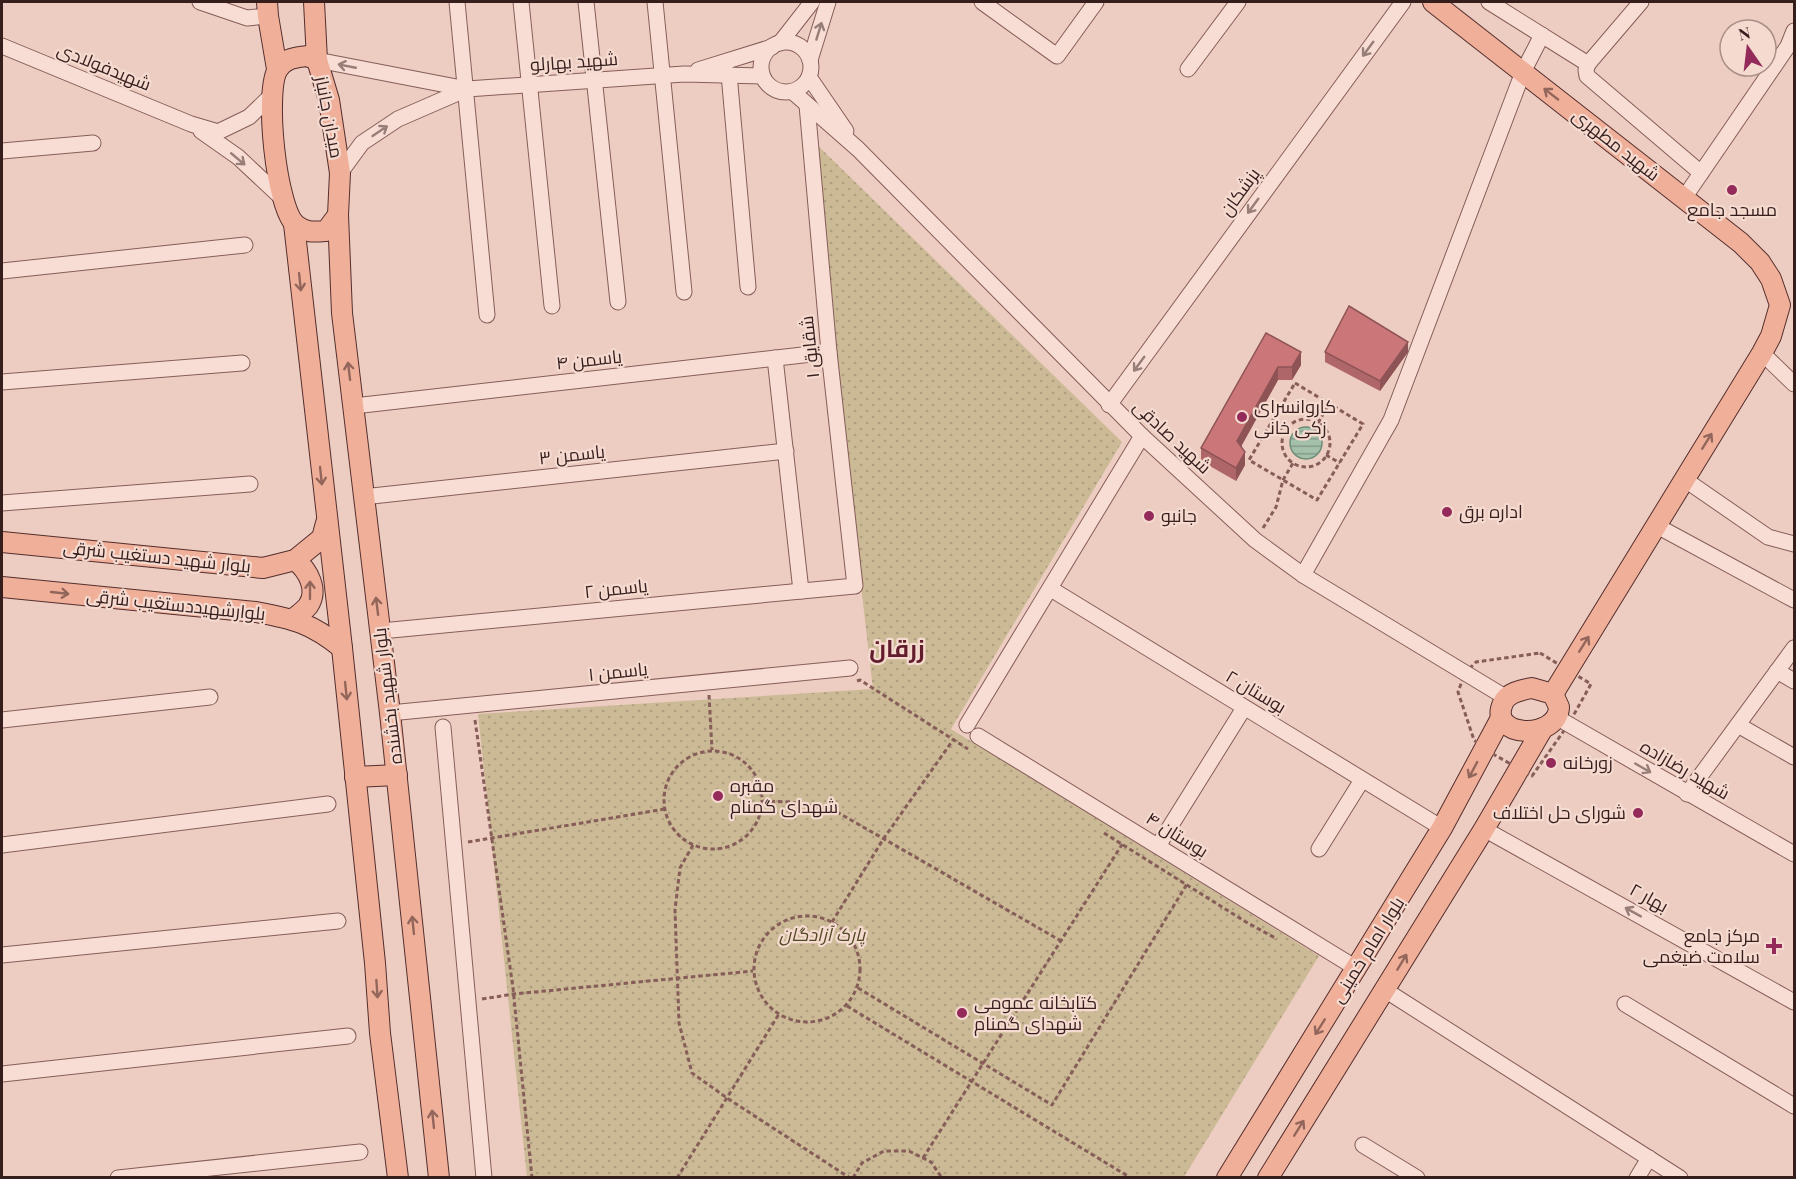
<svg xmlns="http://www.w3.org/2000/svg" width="1796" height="1179" font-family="'Playfair Display',Cairo,serif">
<defs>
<pattern id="park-dots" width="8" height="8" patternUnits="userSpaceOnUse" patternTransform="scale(1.5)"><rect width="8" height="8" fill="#cbba95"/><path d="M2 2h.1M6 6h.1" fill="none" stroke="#af9f80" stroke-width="1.8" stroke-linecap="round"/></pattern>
<pattern id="water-rules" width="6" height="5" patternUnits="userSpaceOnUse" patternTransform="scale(1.5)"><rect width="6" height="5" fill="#a4c0ab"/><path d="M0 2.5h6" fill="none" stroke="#869b8b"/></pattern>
</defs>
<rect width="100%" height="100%" fill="#edcdc1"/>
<path fill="url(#park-dots)" d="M809,137L1122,442L951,729L1319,956L1184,1177H527L478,714L873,689Z"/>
<circle fill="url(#water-rules)" stroke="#6b8d76" stroke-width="1.5" cx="1306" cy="443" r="16"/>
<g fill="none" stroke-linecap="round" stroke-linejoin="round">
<defs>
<g id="minor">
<path d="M200,2L247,18L268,16"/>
<path d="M457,2L487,315"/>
<path d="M521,2L552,306"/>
<path d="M586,2L618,302"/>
<path d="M655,2L684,292"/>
<path d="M982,2L1057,56L1096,2"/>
<path d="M1489,2L1588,64"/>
<circle cx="786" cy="67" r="25"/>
<path d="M780,43L812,2"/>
<path d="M2,46L191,124L218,132L249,117L274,93"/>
<path d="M317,60L467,89L684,74L762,76"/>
<path d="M810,60L828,2"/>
<path d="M1588,64L1586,70L1587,76L1701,173"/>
<path d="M1588,64L1641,2"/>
<path d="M1188,69L1238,2"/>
<path d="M698,70L772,47"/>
<path d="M729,74L748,287"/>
<path d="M809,77L846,131"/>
<path d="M793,92L858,149L1142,436L1255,540L1303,575L1505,697"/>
<path d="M201,131L238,157L285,201"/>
<path d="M2,151L93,143"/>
<path d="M340,173L362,143L398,119L467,89"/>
<path d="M1684,198L1788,46L1794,31"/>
<path d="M2,271L245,245"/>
<path d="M1762,353L1794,384"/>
<path d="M775,358L801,591"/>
<path d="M2,382L242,363"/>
<path d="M1109,405L1403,2"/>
<path d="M354,406L829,352"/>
<path d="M1684,479L1768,537L1794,544"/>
<path d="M363,497L786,451"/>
<path d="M2,503L250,484"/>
<path d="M1657,526L1794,600"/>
<path d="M1303,575L1391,420L1523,72L1542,35"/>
<path d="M1051,589L1442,828"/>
<path d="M381,631L855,586L829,352L807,105"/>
<path d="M1777,671L1794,681"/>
<path d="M390,713L850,668"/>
<path d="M1556,717L1794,854"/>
<path d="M2,720L210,697"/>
<path d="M967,725L1142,436"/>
<path d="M1738,725L1794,757"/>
<path d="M443,727L484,1178"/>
<path d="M978,736L1356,968"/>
<path d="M1687,794L1794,648"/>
<path d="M1484,829L1794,1002"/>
<path d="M2,845L328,804"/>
<path d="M1158,846L1244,708"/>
<path d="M1319,849L1362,780"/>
<path d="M2,955L338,921"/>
<path d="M1385,990L1680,1178"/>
<path d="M1625,1004L1794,1106"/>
<path d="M2,1074L348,1036"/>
<path d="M1363,1145L1417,1178"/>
<path d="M118,1178L360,1152"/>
<path d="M1637,1178L1649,1158"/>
</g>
<g id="major">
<path d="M267,2L268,16L277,69"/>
<path d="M314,2L317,60"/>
<path d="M1433,2L1741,243L1760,262L1771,279L1780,305L1771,336L1762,353L1553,694"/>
<path d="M307,56L317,60L329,100L340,173L338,215L326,231C314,232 306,233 296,225C276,209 264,90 278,69C285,58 295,58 307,56Z"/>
<path d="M338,215L342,313L390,713L439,1178"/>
<path d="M294,224L342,648L375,963L380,1033L398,1178"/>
<path d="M2,542L263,568L295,560L322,538L326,523"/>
<path d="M2,587L256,612C294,619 311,623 342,648"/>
<path d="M293,619C298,615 304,611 308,606C319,590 308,570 295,560"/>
<path d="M1532,688L1553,694L1559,707C1558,741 1487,738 1503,703C1507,693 1521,690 1532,688Z"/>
<path d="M355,777L397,775"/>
<path d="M1227,1178L1442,828L1501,718"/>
<path d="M1268,1178L1484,829L1543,728"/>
</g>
</defs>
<use href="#minor" stroke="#865d59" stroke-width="17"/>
<use href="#major" stroke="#542e2d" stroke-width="22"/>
<g stroke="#865d59" stroke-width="3" stroke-dasharray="4.5 3" stroke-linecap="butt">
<path d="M1295,383L1363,424L1317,500L1249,460Z"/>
<circle cx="1306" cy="443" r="24"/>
<path d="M1272,423L1286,431"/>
<path d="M1318,423L1329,404"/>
<path d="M1326,455L1340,463"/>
<path d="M1263,528L1276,507L1283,480L1293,463"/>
<path d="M1540,653L1591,684L1568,725L1532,776L1484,749L1474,740L1458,692L1465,673L1476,662Z"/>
<path d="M857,681L860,680L968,749"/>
<path d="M709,695L712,750"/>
<path d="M475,720L513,988L532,1178"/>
<circle cx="713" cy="800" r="49"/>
<path d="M763,801L790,802L832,809L1061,941"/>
<path d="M1104,833L1246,922L1277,939"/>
<path d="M468,842L665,809"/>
<path d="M693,845L680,868L675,910L679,1023L692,1073L727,1098L850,1178"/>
<circle cx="807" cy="969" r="53"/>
<path d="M832,922L884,838L953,740"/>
<path d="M858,988L1052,1105L1187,884"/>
<path d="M482,999L514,994L753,971"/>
<path d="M847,1006L1131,1178"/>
<path d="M923,1158L1123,843"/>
<path d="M677,1178L779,1014"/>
<path d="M853,1178L862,1163L884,1151H909L931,1162L942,1178"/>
</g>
<use href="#minor" stroke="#f8ddd4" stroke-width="15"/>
<use href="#major" stroke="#f0af99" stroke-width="20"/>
</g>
<g fill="#af6668">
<path d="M1266,333L1301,365L1292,380H1278L1241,446L1245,465L1236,481L1201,461V448Z"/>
<path d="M1325,352H1408L1380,391L1325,362Z"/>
</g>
<g fill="#8e5355">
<path d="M1408,342V352L1380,391V381Z"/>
<path d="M1301,352V365L1292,380V367Z"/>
<path d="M1278,367V380L1237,454V441Z"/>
<path d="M1245,452V465L1236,481V468Z"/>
</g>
<g fill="#cb7779" stroke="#8e5355" stroke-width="1.5">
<path d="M1349,306L1408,342L1380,381L1325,352Z"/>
<path d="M1266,333L1301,352L1292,367H1278L1237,441L1245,452L1236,468L1201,448Z"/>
</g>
<defs><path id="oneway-shaft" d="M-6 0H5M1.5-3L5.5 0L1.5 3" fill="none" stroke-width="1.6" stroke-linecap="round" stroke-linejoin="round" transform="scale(1.5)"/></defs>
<g stroke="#977e78">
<use href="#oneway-shaft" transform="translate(819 31) rotate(-73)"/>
<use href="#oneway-shaft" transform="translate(1368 49) rotate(126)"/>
<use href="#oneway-shaft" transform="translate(347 66) rotate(-169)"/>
<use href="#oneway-shaft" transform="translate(380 131) rotate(-34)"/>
<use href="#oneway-shaft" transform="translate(238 159) rotate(40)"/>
<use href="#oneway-shaft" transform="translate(1253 206) rotate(126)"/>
<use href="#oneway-shaft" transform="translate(1139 364) rotate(126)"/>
<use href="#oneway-shaft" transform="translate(1643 768) rotate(30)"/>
<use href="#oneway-shaft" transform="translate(1633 912) rotate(-151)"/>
</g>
<g stroke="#93665b">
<use href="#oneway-shaft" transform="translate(1551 94) rotate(-142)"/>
<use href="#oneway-shaft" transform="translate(300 282) rotate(84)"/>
<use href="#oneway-shaft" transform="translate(349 371) rotate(-97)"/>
<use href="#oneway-shaft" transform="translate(1707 441) rotate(-58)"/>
<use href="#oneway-shaft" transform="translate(321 476) rotate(84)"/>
<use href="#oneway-shaft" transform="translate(310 590) rotate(-90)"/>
<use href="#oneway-shaft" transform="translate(60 593) rotate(6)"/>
<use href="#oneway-shaft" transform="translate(377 606) rotate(-97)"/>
<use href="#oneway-shaft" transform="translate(1584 644) rotate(-58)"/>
<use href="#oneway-shaft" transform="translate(346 691) rotate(84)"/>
<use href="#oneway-shaft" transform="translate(1473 770) rotate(118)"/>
<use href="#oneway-shaft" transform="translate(413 925) rotate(-96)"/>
<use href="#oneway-shaft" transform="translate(1402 962) rotate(-59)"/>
<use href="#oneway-shaft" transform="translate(377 989) rotate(86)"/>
<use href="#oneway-shaft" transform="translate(1320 1027) rotate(122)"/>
<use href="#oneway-shaft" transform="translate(433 1119) rotate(-96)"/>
<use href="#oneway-shaft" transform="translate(1299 1128) rotate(-58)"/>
</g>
<g fill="#942a59" stroke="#f5dad0" stroke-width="2">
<circle cx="1732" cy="190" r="6"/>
<circle cx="1242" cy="417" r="6"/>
<circle cx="1447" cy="512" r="6"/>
<circle cx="1149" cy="516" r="6"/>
<circle cx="1551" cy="763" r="6"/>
<circle cx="718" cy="796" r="6"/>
<circle cx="1638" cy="813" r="6"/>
<path d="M1771 937h6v6h6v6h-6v6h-6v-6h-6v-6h6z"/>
<circle cx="962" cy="1013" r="6"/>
</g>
<g text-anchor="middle" stroke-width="4.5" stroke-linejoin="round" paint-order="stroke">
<g font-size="18" fill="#361e1d" stroke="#f5dad0">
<text transform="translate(574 62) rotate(-4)" y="6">شهید بهارلو</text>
<text transform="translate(104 67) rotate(22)" y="6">شهیدفولادی</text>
<text transform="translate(329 117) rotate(79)" y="6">میدان جانباز</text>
<text transform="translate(1616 145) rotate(38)" y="6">شهید مطهری</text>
<text transform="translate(1240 192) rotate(-54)" y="6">پزشکان</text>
<text transform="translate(810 347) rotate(-96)" y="6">شقایق ۱</text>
<text transform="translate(589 360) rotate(-6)" y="6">یاسمن ۴</text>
<text transform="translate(1172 437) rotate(43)" y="6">شهید صادقی</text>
<text transform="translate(572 455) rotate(-6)" y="6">یاسمن ۳</text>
<text transform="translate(157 557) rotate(6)" y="6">بلوار شهید دستغیب شرقی</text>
<text transform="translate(616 589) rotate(-6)" y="6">یاسمن ۲</text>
<text transform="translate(176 605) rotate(6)" y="6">بلوارشهیددستغیب شرقی</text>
<text transform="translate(618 672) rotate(-6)" y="6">یاسمن ۱</text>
<text transform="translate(1256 692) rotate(31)" y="6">بوستان ۲</text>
<text transform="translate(388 696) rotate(-97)" y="6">بلوار شهید بخشنده</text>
<text transform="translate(1685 770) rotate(30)" y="6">شهید رضازاده</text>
<text transform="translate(1177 835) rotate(32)" y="6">بوستان ۴</text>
<text transform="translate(1649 898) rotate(29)" y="6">بهار ۲</text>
<text transform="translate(1368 950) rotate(-58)" y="6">بلوار امام خمینی</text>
</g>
<g font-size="18" fill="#361e1d" stroke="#f5dad0" text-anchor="start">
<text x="1732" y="216" text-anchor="middle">مسجد جامع</text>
<text x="1254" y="413">کاروانسرای<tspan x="1254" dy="21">زکی خانی</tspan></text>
<text x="1459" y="518">اداره برق</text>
<text x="1161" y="522">جانبو</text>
<text x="1563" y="769">زورخانه</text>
<text x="730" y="792">مقبره<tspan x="730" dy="21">شهدای گمنام</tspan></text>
<text x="1626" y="819" text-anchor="end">شورای حل اختلاف</text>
<text x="1760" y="942" text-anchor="end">مرکز جامع<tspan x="1760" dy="21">سلامت ضیغمی</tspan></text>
<text x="974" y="1009">کتابخانه عمومی<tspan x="974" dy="21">شهدای گمنام</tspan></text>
</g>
<g font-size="18" font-style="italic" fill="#524a24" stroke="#f5dad0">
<text x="822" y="941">پارک آزادگان</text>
</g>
<g font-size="24" font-weight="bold" fill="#621d2d" stroke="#f5dad0">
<text x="897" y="657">زرقان</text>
</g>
</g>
<rect width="1796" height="1179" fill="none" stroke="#361e1d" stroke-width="6"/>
<g transform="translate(1748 48) rotate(346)"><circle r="28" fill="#f5dad0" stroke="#a98f88" stroke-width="1.5"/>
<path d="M0-4.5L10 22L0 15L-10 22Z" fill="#942a59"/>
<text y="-9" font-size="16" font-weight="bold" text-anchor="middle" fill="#361e1d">N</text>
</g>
</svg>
